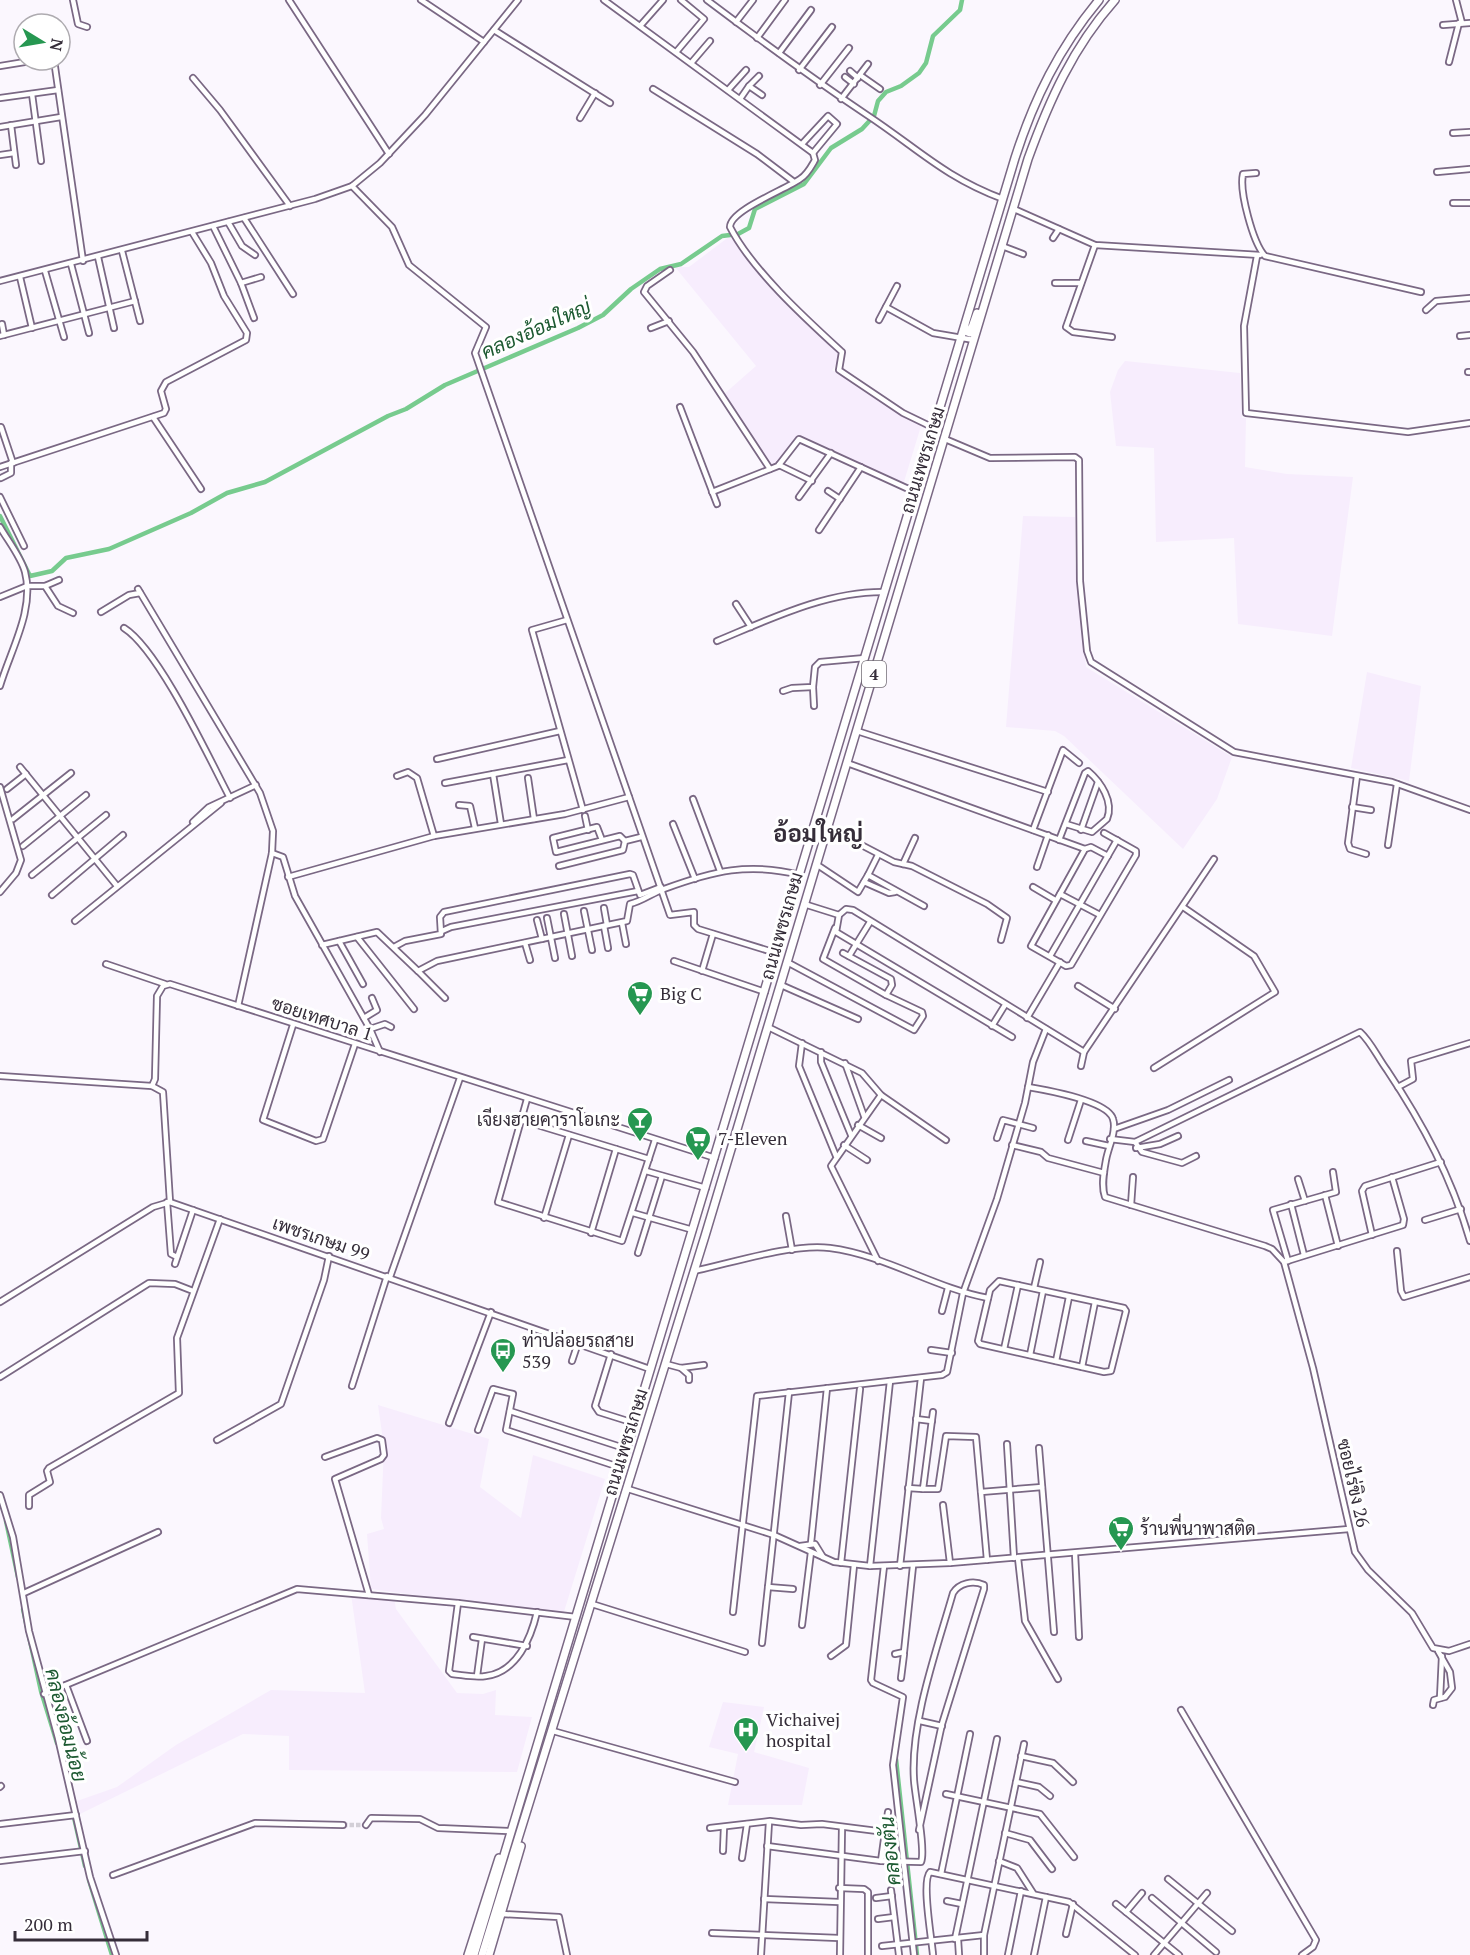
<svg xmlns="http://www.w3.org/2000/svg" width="1470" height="1955" font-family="'PT Serif',Sarabun,serif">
<rect width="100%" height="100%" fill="#fbf7fe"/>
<g fill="#f7edfd">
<path d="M730,236L743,255L842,357L832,370L921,426L903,485L800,435L775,468L723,395L756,366L675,267H689Z"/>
<path d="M1125,361L1240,373L1242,418H1246L1245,467L1287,474L1353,477L1332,636L1238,624L1234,538L1156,542L1154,448L1116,446L1110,392L1118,370Z"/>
<path d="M1023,516L1075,517V563L1086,667L1232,757L1217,799L1183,849L1064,736L1055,731L1006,727Z"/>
<path d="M1367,672L1421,686L1409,781L1351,768Z"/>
<path d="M378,1405L489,1439L480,1487L521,1518L533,1455L605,1479L563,1615L371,1589L367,1534L384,1529L381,1518L384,1447Z"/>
<path d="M351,1594L394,1598L396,1609L457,1693L483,1694L496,1690L495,1715L532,1717L517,1772L289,1770V1736L243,1734L80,1814L77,1801L117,1787L176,1745L271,1690L365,1693Z"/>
<path d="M723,1702L764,1707L754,1752L809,1768L802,1805H728L738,1754L709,1747Z"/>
</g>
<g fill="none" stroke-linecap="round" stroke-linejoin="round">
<g stroke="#77cb8e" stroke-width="4.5">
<path d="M0,516L30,576L52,571L66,558L109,549L191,513L227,493L265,482L388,416L406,409L445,385L578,328L603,315L631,289L660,269L681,264L722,236L738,234L749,228L755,209L804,184L831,148L862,129L874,116L878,101L886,92L901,86L919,73L926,63L933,36L960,10L962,0"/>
<path d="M6,1521L18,1577"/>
<path d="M23,1609L41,1691L57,1743"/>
<path d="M896,1759L917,1955"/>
<path d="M73,1813L85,1866"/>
<path d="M89,1880L112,1955"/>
</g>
<path stroke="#d3cfd7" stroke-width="4.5" stroke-dasharray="4.5 2" stroke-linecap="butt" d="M343,1825H366"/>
<defs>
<g id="minor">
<path d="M73,0L78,24L87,27"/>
<path d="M289,0L389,154"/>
<path d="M421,0L484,42"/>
<path d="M604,0L813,153L815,160C811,167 807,175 800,179C787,189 730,210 730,227C752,270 806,319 842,352L839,370L903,413L934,428"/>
<path d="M707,0C760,40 812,78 867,115C917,148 944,177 1003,199"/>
<path d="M1456,0L1462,23"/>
<path d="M736,22L753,0"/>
<path d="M1443,25L1470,23"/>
<path d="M640,26L663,0"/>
<path d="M494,30L610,103"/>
<path d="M757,38L785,0"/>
<path d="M677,51L704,19L681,0"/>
<path d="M779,53L811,10"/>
<path d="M54,60L83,261"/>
<path d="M692,62L710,41"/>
<path d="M1449,62L1459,23"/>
<path d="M0,66L37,60"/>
<path d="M799,70L832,27"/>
<path d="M850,71L858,78"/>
<path d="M860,75L880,89"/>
<path d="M845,77L854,84"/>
<path d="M193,78L220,110L290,206"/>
<path d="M820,85L849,48"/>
<path d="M749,86L759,76"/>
<path d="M653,89L757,154L794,182"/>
<path d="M728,90L746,70"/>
<path d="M32,94L41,161"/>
<path d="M0,98L58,90"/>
<path d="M740,99L749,86L762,95"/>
<path d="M841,99L868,64"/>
<path d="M580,118L595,93"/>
<path d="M11,125L16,165"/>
<path d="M0,127L61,117"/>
<path d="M1453,133L1470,132"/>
<path d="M802,144L828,116L837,124L813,153"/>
<path d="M0,155L14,153"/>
<path d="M1437,172L1470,169"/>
<path d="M1256,173L1243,174C1239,191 1253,243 1265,256L1421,292"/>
<path d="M352,186L392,227L409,265L486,327L475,353L670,915L694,912V925L698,929L776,953"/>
<path d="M1453,203H1470"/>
<path d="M1014,209L1095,245L1260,255"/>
<path d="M244,218L293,294"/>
<path d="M228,222L242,246L255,255"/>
<path d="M213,226L241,283L254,318"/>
<path d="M1053,238L1059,229"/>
<path d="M1095,245L1066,327L1073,332L1112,337"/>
<path d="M1002,246L1023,254"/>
<path d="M122,251L140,321"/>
<path d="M1257,256L1244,326L1246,413L1408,432L1470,423"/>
<path d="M98,257L114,328"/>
<path d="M71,264L89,333"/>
<path d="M670,270L647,286L644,292L693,352L770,469"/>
<path d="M45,271L64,337"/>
<path d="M20,277L32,328"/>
<path d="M0,281L315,199L352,186L380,163L425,115L518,0"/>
<path d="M241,283L261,277"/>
<path d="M1055,283H1081"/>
<path d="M886,307L933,333L974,340"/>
<path d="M1426,310L1436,301L1470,298"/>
<path d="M879,320L897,286"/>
<path d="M2,324L4,335"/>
<path d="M651,328L669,321"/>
<path d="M0,336L135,301"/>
<path d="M1460,336L1470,335"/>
<path d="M1468,372H1470"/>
<path d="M680,407L717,504"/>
<path d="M153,417L201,489"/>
<path d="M1,427L13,463"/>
<path d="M945,439L990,458L1075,457L1079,460L1080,581L1087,651L1091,662L1234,752L1392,782L1470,810"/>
<path d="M779,465L812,481"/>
<path d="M0,467L164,413L166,409L161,391L166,382L246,340L247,333L224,296L211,263L192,232"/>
<path d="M1,478L11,473V463"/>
<path d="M828,491L840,499"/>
<path d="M712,492L778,466L799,439L915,492"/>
<path d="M0,497L24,546"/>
<path d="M799,497L831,453"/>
<path d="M0,527C8,541 21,557 25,572C35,610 10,651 0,686"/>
<path d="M819,530L861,467"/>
<path d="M45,586L58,606L73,613"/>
<path d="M138,589L260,793L273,831L272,853L238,1006"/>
<path d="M0,597L27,586H45L59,580"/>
<path d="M736,604L751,627"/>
<path d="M101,612L129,595L140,593"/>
<path d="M567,620L532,630L583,810"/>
<path d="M124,628C159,650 209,758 230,798"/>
<path d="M717,641C770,619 827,591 885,592"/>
<path d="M813,687L814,706"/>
<path d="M783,691L792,688L813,687L815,667L820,662L865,658"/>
<path d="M857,731L1048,792"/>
<path d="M437,759L560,731"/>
<path d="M847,763L1085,849"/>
<path d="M20,767L117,886"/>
<path d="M493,774L501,824"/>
<path d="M397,776L408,772L417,778L434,836"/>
<path d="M1357,776L1348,843L1350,849L1366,854"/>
<path d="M528,778L534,819"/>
<path d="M445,783L568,760"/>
<path d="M0,787L21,860L16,873L0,892"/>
<path d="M7,789L26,774"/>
<path d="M693,799L720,871"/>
<path d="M459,805L470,806L475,828"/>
<path d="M1352,807L1371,810"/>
<path d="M585,816L588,830"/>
<path d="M13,819L71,773"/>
<path d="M193,822L209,807L256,785"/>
<path d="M673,824L695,879"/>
<path d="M1033,830L1063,750L1079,763"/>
<path d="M1081,830L1098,782"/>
<path d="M1104,833L1136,851V855L1071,965L1066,966L1031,946L1085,849L1091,847L1108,856"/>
<path d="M825,837L848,838L894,862L912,866L987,904L1007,918L1001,940"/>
<path d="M602,840L597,827L553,838L556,852L620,836L625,841"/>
<path d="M1059,840L1085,773L1088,771C1101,782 1114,802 1107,819L1092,832L1066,824"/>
<path d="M1388,845L1397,784"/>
<path d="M23,846L86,795"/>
<path d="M272,853L283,857L295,896L370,1029L380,1052"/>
<path d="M878,855L868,875L924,906"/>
<path d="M816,864L858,892L868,875"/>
<path d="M903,864L915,838"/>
<path d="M559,866L623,850L625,841L641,837"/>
<path d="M1037,867L1048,835"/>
<path d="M32,875L106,815"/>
<path d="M288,877L434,836L565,814L629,797"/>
<path d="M864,882L889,893L895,892"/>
<path d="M1033,887L1055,900"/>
<path d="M1060,894L1100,915"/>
<path d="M52,895L123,835"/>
<path d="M804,904L839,915"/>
<path d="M604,908L607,925"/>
<path d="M584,911L592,950"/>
<path d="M564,914L572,956"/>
<path d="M547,918L555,958"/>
<path d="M537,920L542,939"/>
<path d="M75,921L221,803"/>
<path d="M622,923L626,944"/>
<path d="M604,926L608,948"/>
<path d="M835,928L823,959L886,995"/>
<path d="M442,931L451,927L638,891"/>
<path d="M357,937L414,1009"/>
<path d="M339,941L363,984"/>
<path d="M525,943L530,960"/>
<path d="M322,945L377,932L418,971L437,961L627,921L630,904C643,901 652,893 664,889C713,871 749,862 800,875"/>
<path d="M394,947L405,941L441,934L440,917L444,912L630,874L633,875L640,895L661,887"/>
<path d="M849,956L870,922"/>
<path d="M1050,956L1117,840"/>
<path d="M674,961L765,992"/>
<path d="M787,962L914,1030L923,1016L922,1012L886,995L892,985L891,979L843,953"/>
<path d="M106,964L165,984"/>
<path d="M418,971L445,998"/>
<path d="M702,971L713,934"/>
<path d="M781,985L858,1019"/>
<path d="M1078,986L1115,1009"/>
<path d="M364,1018L377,1010L372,998"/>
<path d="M1027,1018L1060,962"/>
<path d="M293,1025L263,1120L316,1141L323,1139L355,1044"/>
<path d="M992,1026L1005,1005"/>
<path d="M768,1027L862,1073L881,1095L946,1140"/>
<path d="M370,1029L385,1024L391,1027"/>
<path d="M1012,1037L836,932L839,915L846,909L853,910L1084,1052"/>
<path d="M802,1043L799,1066L836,1156"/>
<path d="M821,1052V1062L851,1135"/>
<path d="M845,1063L864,1116"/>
<path d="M1081,1066L1084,1052L1214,859"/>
<path d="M1154,1068L1275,992L1254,956L1183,907"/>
<path d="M0,1076L152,1086L155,1079L157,996L163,986L170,984L715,1158"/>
<path d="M152,1086L163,1092L170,1202"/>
<path d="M1028,1087C1046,1090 1108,1101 1113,1119C1117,1131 1108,1148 1106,1160C1104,1171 1101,1186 1105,1197L1265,1246L1272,1249L1284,1262L1313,1368L1355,1552L1368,1570L1412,1613L1433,1648L1449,1651L1470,1644"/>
<path d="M1398,1087L1413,1079L1411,1061L1470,1043"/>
<path d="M527,1099L498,1202L622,1241L655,1140"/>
<path d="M521,1120L649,1159"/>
<path d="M858,1125L881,1138"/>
<path d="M1114,1129L1168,1110L1229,1080"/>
<path d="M997,1138L1003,1120L1033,1128"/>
<path d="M1110,1139L1135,1142L1360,1032C1371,1042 1378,1058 1387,1070C1423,1124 1452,1178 1470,1241"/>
<path d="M1068,1140L1081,1100"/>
<path d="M1086,1141L1109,1146"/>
<path d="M1135,1142L1142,1152L1182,1163L1196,1156"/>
<path d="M844,1145L867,1160"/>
<path d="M1012,1145L1041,1152L1048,1158L1104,1173"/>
<path d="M1136,1148L1160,1144L1178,1136"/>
<path d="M646,1171L706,1188"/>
<path d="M1298,1179L1305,1201"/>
<path d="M1325,1195L1338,1246"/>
<path d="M167,1202L171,1254L177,1257"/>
<path d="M1291,1204L1304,1255"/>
<path d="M1131,1205L1133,1177"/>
<path d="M633,1213L693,1230"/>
<path d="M786,1216L792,1250"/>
<path d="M544,1218L569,1135"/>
<path d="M1425,1220L1461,1209"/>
<path d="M591,1233L616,1149"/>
<path d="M1372,1235L1362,1191L1365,1186L1441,1162"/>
<path d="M1397,1251L1401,1291L1404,1297L1470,1277"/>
<path d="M638,1253L662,1176"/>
<path d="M878,1261L831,1166L881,1095"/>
<path d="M1288,1261L1273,1210L1336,1192L1333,1172"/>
<path d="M1284,1262L1403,1225L1404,1219L1392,1177"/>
<path d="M175,1264L193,1210"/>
<path d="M694,1271C732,1263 793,1243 830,1248C885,1255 934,1288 988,1298"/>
<path d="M390,1277L460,1078"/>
<path d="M999,1281L1124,1308L1126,1311L1111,1371L1104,1372L980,1344L978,1341L990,1290Z"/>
<path d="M1034,1288L1040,1262"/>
<path d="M0,1302L153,1207L170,1202L650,1369"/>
<path d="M942,1311L948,1288"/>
<path d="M1004,1349L1018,1285"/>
<path d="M931,1350L952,1353"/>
<path d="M611,1354L595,1406L599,1412L634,1423"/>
<path d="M1030,1355L1043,1291"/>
<path d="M572,1361L578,1343"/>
<path d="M1056,1361L1069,1297"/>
<path d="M666,1364L681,1368L704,1365"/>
<path d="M1082,1367L1095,1302"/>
<path d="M681,1368L689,1375V1380"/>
<path d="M0,1377L149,1283L175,1284L193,1291"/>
<path d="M352,1386L387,1276"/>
<path d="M510,1411L627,1449"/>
<path d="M916,1419L932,1421"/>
<path d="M449,1423L491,1312"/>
<path d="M478,1430L493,1389L513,1394L506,1430L622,1468"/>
<path d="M217,1440L281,1404L324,1280L329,1256"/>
<path d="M1007,1444L1014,1558"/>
<path d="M1039,1448L1054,1632"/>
<path d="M325,1457L377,1438L382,1440L384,1455L381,1459L335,1479L369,1595"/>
<path d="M908,1488L923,1489L933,1412"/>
<path d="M628,1489L774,1535L834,1562L870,1566L950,1563L1349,1529"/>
<path d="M923,1489H938L946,1436L976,1437L987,1560"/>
<path d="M981,1492L1042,1487"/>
<path d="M0,1495L13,1537L29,1631L58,1738L90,1877L116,1955"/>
<path d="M943,1505L950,1563"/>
<path d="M29,1506V1495L50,1482L47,1471L49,1468L179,1393L177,1338L220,1219"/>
<path d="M811,1543L827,1388"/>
<path d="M800,1546L815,1544L823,1557"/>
<path d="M1075,1553L1079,1637"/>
<path d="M1018,1558L1025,1621L1058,1679"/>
<path d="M841,1563L860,1389"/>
<path d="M870,1566L890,1381"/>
<path d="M884,1566L871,1680L873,1683L903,1697L893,1765L914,1955"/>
<path d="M900,1566L921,1378"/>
<path d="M768,1587L793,1589"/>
<path d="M24,1593L158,1532"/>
<path d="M458,1603L449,1671L452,1674C463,1675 475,1678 486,1676C517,1672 531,1638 537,1612"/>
<path d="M592,1604L745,1652"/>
<path d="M733,1612L757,1396L942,1375L947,1372L963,1293L997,1199L1025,1103L1033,1062L1046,1029"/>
<path d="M802,1625L811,1552"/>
<path d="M473,1637L527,1646"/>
<path d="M762,1643L789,1392"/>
<path d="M895,1654L904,1652L913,1566"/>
<path d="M831,1656L846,1645L854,1565"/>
<path d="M477,1676L482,1639"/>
<path d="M901,1678L904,1654"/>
<path d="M66,1685L87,1741"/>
<path d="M44,1694L297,1589L458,1603L576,1617"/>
<path d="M1440,1698L1442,1656"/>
<path d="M1433,1705L1434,1700L1445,1697L1452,1688L1450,1672L1438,1651"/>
<path d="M1181,1710L1316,1940L1313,1947L1302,1955"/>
<path d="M920,1721L942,1726"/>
<path d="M553,1731L735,1782"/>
<path d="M1021,1756L1053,1763L1073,1782"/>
<path d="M1016,1782L1039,1787L1050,1796"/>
<path d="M0,1787L1,1786"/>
<path d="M946,1794L1040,1814L1074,1857"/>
<path d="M0,1824L76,1815"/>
<path d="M366,1825L371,1818L420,1819L438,1828L508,1831"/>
<path d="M710,1828L770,1821L801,1825L822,1824L885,1832L888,1812"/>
<path d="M1005,1833L1030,1840L1052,1869"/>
<path d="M767,1846L881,1861L921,1862C926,1851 915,1796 914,1780C910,1723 937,1649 953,1593C959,1583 973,1580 984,1585V1589L942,1724L919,1830"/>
<path d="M723,1851L724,1827"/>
<path d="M742,1858L747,1824"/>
<path d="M0,1861L85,1851"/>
<path d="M881,1861L885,1832"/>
<path d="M999,1861L1017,1868L1033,1893"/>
<path d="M941,1874L970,1734"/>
<path d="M113,1875L255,1823L343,1825"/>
<path d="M1168,1879L1232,1931"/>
<path d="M839,1888L864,1889L868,1892V1955"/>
<path d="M891,1890L899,1955"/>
<path d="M876,1898L892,1896"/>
<path d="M1152,1898L1216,1952"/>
<path d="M764,1899L839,1902"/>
<path d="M947,1901L962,1904"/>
<path d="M1116,1904L1179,1955"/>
<path d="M1126,1912L1142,1893"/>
<path d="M502,1914L559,1917L567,1955"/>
<path d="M878,1919L894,1917"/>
<path d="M712,1933L839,1938"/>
<path d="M1066,1934L1073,1904"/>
<path d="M955,1939L997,1739"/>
<path d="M958,1939L959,1955"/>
<path d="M882,1946L984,1935"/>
<path d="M761,1955L769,1822"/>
<path d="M840,1955L842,1827"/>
<path d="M933,1955C932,1940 921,1881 930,1872L1069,1902L1135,1955"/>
<path d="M984,1955V1935L1024,1744"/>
<path d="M1008,1955L1021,1891"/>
<path d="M1034,1955L1046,1897"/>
<path d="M1154,1955L1207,1893"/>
</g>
<g id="primary">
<path d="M965,326V331L970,333L977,313"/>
<path d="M468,1955L499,1858"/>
<path d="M474,1955L1015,158C1034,99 1059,48 1099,0"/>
<path d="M482,1955L705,1236L1028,159C1049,101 1073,47 1115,0"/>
<path d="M489,1955L521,1846"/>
</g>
</defs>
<use href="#minor" stroke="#7a6884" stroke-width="8"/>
<use href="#primary" stroke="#7a6884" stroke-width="10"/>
<use href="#minor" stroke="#fff" stroke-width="4.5"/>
<use href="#primary" stroke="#fff" stroke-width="7"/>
</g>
<defs>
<symbol id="supermarket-pin" viewBox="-11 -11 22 30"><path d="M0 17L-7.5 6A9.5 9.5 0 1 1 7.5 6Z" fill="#269751" stroke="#fff"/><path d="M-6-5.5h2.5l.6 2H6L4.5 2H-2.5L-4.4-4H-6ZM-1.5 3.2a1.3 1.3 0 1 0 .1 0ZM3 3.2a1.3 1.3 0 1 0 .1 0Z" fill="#fff"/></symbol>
<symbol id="bar-pin" viewBox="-11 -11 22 30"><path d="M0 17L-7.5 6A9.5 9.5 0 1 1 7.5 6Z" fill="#269751" stroke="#fff"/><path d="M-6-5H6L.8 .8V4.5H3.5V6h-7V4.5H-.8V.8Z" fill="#fff"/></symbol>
<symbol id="bus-pin" viewBox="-11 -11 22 30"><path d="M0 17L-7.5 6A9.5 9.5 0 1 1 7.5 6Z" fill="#269751" stroke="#fff"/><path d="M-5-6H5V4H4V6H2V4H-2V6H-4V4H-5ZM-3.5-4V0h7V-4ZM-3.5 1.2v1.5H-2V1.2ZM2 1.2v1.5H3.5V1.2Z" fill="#fff"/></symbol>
<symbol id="hospital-pin" viewBox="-11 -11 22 30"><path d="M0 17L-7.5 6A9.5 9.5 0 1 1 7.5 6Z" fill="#269751" stroke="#fff"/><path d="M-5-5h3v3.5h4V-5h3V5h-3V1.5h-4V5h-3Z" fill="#fff"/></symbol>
</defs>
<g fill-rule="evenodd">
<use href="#supermarket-pin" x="625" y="979" width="30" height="40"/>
<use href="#bar-pin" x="625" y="1105" width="30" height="40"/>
<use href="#supermarket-pin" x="683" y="1124" width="30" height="40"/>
<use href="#bus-pin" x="488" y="1336" width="30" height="40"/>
<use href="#supermarket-pin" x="1106" y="1514" width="30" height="40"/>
<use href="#hospital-pin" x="731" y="1715" width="30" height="40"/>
</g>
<g text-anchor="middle" stroke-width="6" stroke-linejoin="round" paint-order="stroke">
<rect fill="#fff" stroke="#726c74" stroke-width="1.5" x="862" y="661" width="24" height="26" rx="4.5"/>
<g font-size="16" font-weight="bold" fill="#352d39">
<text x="874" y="680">4</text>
</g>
<g font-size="18" fill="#352d39" stroke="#fff">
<text transform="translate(923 460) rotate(-73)" y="6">ถนนเพชรเกษม</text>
<text transform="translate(782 926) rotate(-74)" y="6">ถนนเพชรเกษม</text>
<text transform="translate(322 1019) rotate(18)" y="6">ซอยเทศบาล 1</text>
<text transform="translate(321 1239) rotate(19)" y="6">เพชรเกษม 99</text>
<text transform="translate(626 1442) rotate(-73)" y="6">ถนนเพชรเกษม</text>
<text transform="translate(1353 1483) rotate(77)" y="6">ซอยไร่ขิง 26</text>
</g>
<g font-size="18" fill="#352d39" stroke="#fff" text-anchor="start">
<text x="660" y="1000">Big C</text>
<text x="620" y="1126" text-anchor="end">เจียงฮายคาราโอเกะ</text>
<text x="718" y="1145">7-Eleven</text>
<text x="522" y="1347">ท่าปล่อยรถสาย<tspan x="522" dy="21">539</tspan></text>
<text x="1140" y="1535">ร้านพี่นาพาสติด</text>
<text x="766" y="1726">Vichaivej<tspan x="766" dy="21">hospital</tspan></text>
</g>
<g font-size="20" font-style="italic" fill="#1c5931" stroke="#fff">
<text transform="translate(536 329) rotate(-24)" y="7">คลองอ้อมใหญ่</text>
<text transform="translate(66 1725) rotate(76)" y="7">คลองอ้อมน้อย</text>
<text transform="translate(890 1851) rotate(-96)" y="7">คลองตัน</text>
</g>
<g font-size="24" font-weight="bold" fill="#352d39" stroke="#fff">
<text x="818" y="842">อ้อมใหญ่</text>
</g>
</g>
<g transform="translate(42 42) rotate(101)"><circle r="28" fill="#ffffff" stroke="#aeabb0" stroke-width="1.5"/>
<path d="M0-4.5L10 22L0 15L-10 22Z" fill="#269751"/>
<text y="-9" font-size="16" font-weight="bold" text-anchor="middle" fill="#352d39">N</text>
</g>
<path d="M15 1931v9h132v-9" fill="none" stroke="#352d39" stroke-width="3"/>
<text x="24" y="1931" font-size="18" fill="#352d39" stroke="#ffffff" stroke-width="4.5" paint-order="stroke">200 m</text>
</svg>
